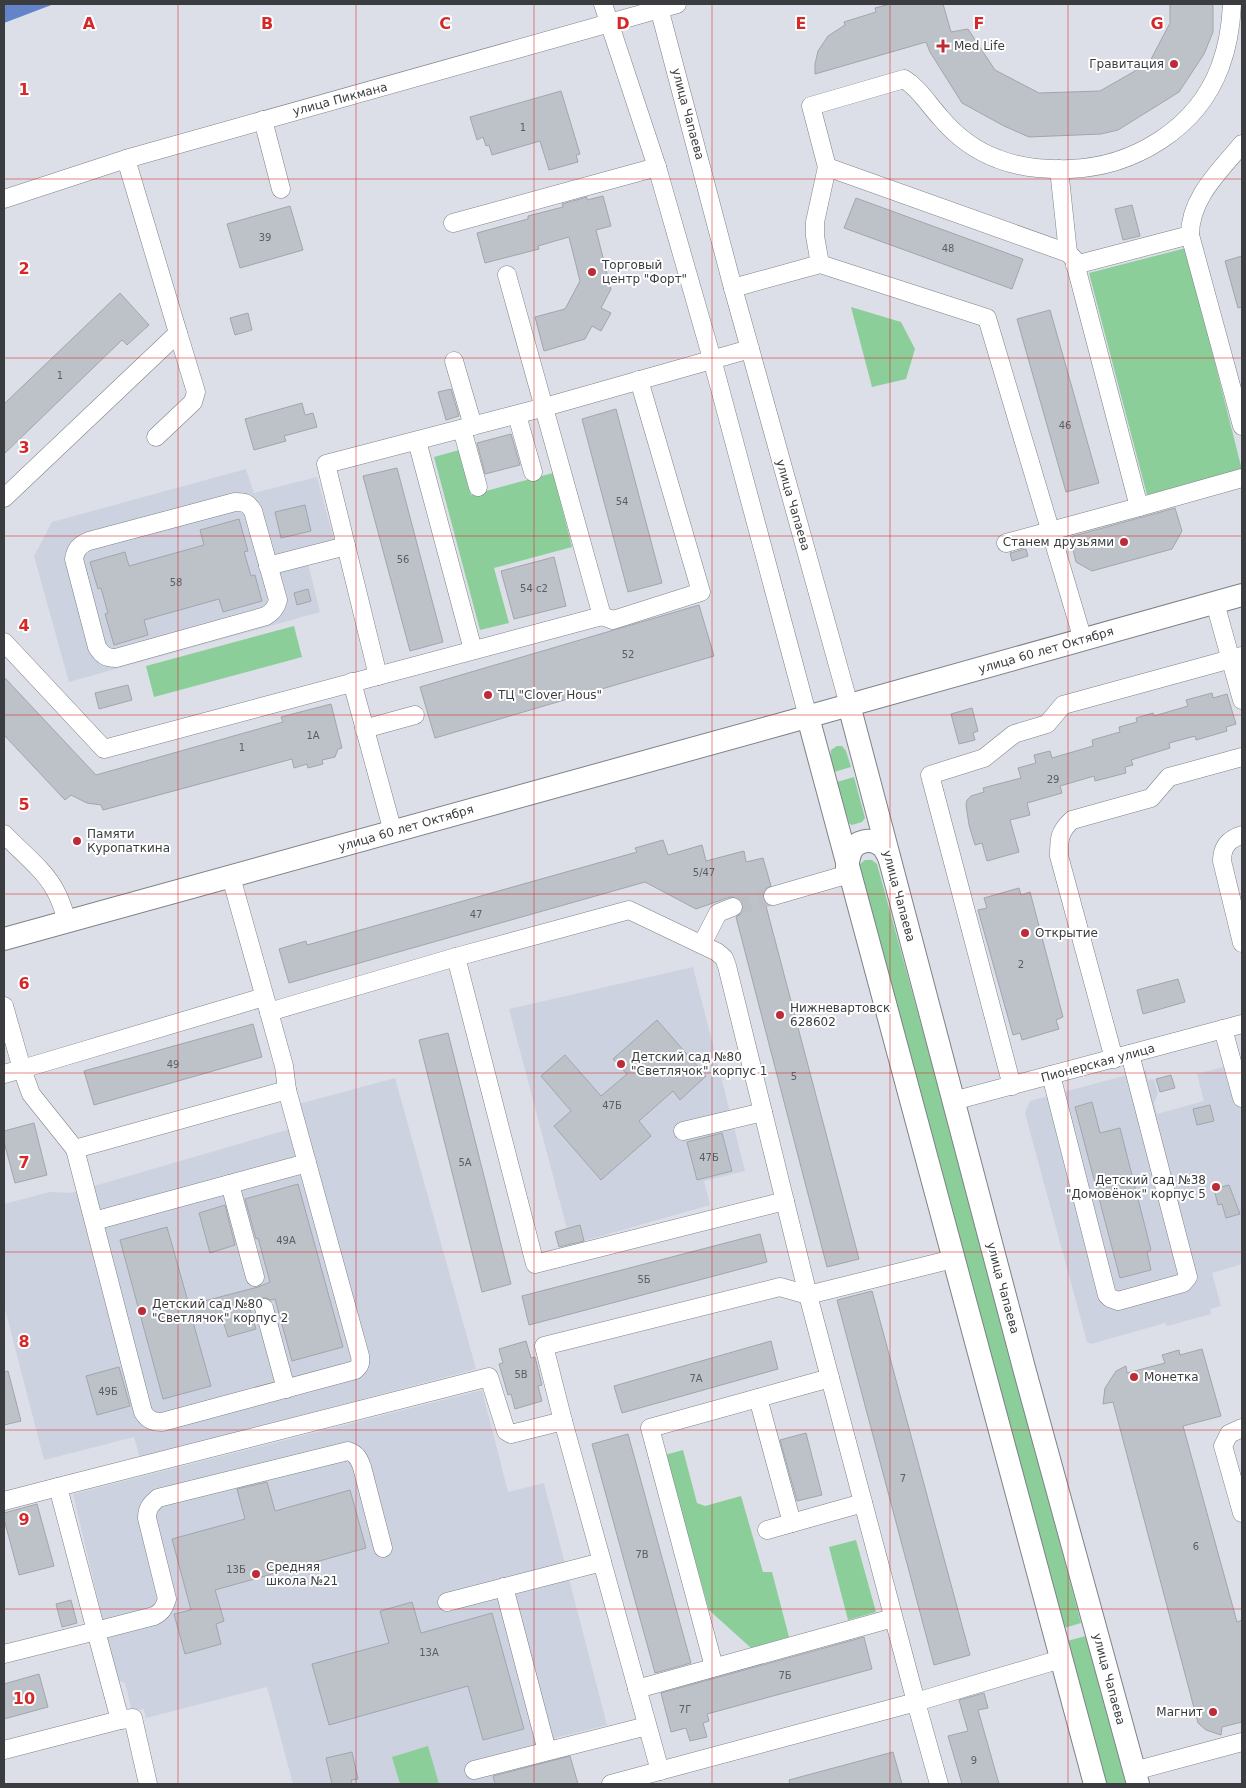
<svg xmlns="http://www.w3.org/2000/svg" width="1246" height="1788" font-family="'DejaVu Sans',sans-serif">
<rect width="100%" height="100%" fill="#dcdfe7"/>
<g fill="#ccd2df">
<path d="M246,469L254,493L317,477L338,555L308,563L320,612L69,682L34,556L52,522Z"/>
<path d="M693,967L745,1171L704,1181L710,1205L584,1241L580,1225L567,1229L509,1009Z"/>
<path d="M1242,1062V1264L1212,1273L1221,1306L1210,1309L1211,1314L1167,1326L1165,1323L1091,1344L1087,1342L1025,1113L1030,1101L1146,1070L1148,1080L1154,1079L1158,1093L1154,1103L1157,1114L1204,1101L1197,1074Z"/>
<path d="M395,1078L476,1369L140,1458L134,1437L44,1460L4,1305V1204L50,1192L70,1193L290,1129L284,1108Z"/>
<path d="M482,1390L508,1492L544,1483L607,1725L555,1738L559,1755L569,1752L578,1784H293L267,1687L146,1718L144,1709L132,1711L125,1683L117,1680L73,1494Z"/>
</g>
<g fill="#8bce99">
<path d="M1186,248L1242,470L1147,495L1089,273Z"/>
<path d="M851,307L901,322L915,349L906,379L872,387Z"/>
<path d="M459,450L471,495L553,473L572,547L494,568L509,623L480,630L434,457Z"/>
<path d="M294,626L302,657L154,697L146,666Z"/>
<path d="M837,746H842L846,751L851,767L834,772L830,757L831,750Z"/>
<path d="M854,777L865,818L862,822L852,825L849,823L837,782Z"/>
<path d="M865,860H872L877,864L955,1148L1081,1623L1064,1628L860,870V864Z"/>
<path d="M683,1450L697,1503L705,1506L741,1496L763,1572H772L789,1637L751,1648L709,1610L665,1455Z"/>
<path d="M856,1540L876,1612L848,1620L829,1547Z"/>
<path d="M1086,1636L1126,1784H1106L1067,1641Z"/>
<path d="M428,1746L439,1784H400L392,1757Z"/>
</g>
<path fill="#6484c9" d="M4,4H54L4,23Z"/>
<g fill="#bdc1c8" stroke="#a2a5ac">
<path d="M890,4H943L951,32L968,29L995,70L1039,93L1100,91L1149,63L1170,23V4H1213V32L1204,54L1179,92L1118,130L1101,134L1029,137L1004,126L962,103L930,52L926,42L815,74V64L818,51L828,36L845,25L844,22L876,12L875,8Z"/>
<path d="M561,91L580,154L576,155L578,162L549,170L540,141L492,155L489,145L486,146L483,137L477,140L470,117Z"/>
<path d="M603,196L611,226L596,230L611,289L601,308L611,313L601,331L592,326L585,339L544,351L535,317L565,309L580,281L569,237L538,246L539,249L485,263L477,233L528,219V216L563,207L562,204L587,197V200Z"/>
<path d="M856,198L1023,259L1012,289L844,228Z"/>
<path d="M1132,205L1140,236L1123,240L1115,209Z"/>
<path d="M290,206L303,250L240,268L227,224Z"/>
<path d="M1242,256V307L1238,308L1225,261Z"/>
<path d="M120,293L149,325L127,345L122,340L4,454V404Z"/>
<path d="M1050,310L1099,483L1066,492L1017,319Z"/>
<path d="M248,313L252,330L235,335L230,318Z"/>
<path d="M451,389L459,416L446,420L438,392Z"/>
<path d="M302,403L305,415L313,413L317,427L284,436L286,441L254,450L245,419Z"/>
<path d="M616,409L662,583L628,592L582,419Z"/>
<path d="M511,434L520,465L485,474L477,443Z"/>
<path d="M397,468L443,642L410,651L363,476Z"/>
<path d="M305,505L311,531L281,538L275,512Z"/>
<path d="M1175,508L1182,531L1172,549L1092,571L1076,562L1070,537Z"/>
<path d="M239,519L248,551L244,552L251,576L255,575L262,601L223,612L219,599L144,620L148,635L114,645L105,614L108,613L101,588L98,589L90,562L125,552L129,566L204,545L200,530Z"/>
<path d="M1026,549L1028,556L1012,561L1010,553Z"/>
<path d="M554,557L566,606L514,619L501,571Z"/>
<path d="M308,589L311,601L297,605L294,593Z"/>
<path d="M699,605L714,656L435,738L420,687Z"/>
<path d="M4,677L96,775L283,722L281,717L331,704L342,748L338,749L335,757L322,760L323,764L308,768L307,764L294,768L292,759L103,810L101,805L87,803L71,795L65,800L4,735Z"/>
<path d="M128,685L132,700L99,709L95,693Z"/>
<path d="M1212,693L1213,698L1227,694L1236,724L1226,727L1227,731L1196,740L1195,736L1169,743L1170,748L1131,760L1133,765L1125,767L1126,773L1095,781L1094,776L1060,786L1062,793L1027,803L1030,815L1010,820L1019,852L987,861L982,843L975,845L969,825L966,805L967,800L971,796L984,792L983,788L1021,778L1018,768L1036,763L1034,755L1050,751L1052,758L1093,746L1092,740L1120,732L1119,727L1137,722L1136,718L1153,713L1154,716L1188,706L1186,700Z"/>
<path d="M972,708L978,731L973,733L975,740L959,744L951,714Z"/>
<path d="M663,840L668,855L702,845L706,861L744,851L746,862L763,858L771,886L765,889L763,898L768,905L766,906L859,1259L827,1267L736,917L741,914L743,909V904L739,898L730,897L696,909L645,882L289,983L279,949L306,941L307,945L637,852L635,848Z"/>
<path d="M1019,888L1021,895L1030,892L1063,1017L1056,1020L1059,1029L1022,1040L1020,1033L1013,1035L978,910L987,908L984,898Z"/>
<path d="M1178,979L1185,1002L1143,1014L1137,990Z"/>
<path d="M657,1020L706,1076L680,1100L673,1091L639,1121L651,1136L601,1180L554,1126L571,1111L541,1076L565,1055L601,1096L627,1074L613,1059Z"/>
<path d="M253,1024L262,1057L94,1105L84,1071Z"/>
<path d="M448,1033L511,1284L482,1292L419,1040Z"/>
<path d="M1171,1075L1175,1088L1160,1092L1156,1079Z"/>
<path d="M1092,1102L1100,1133L1120,1128L1151,1250L1147,1252L1151,1270L1120,1278L1075,1107Z"/>
<path d="M1210,1105L1214,1121L1197,1125L1193,1109Z"/>
<path d="M34,1123L47,1175L15,1183L4,1142V1131Z"/>
<path d="M722,1133L732,1171L697,1180L687,1142Z"/>
<path d="M298,1184L343,1347L292,1361L275,1299L271,1300L266,1298H261L254,1305L249,1306L256,1329L228,1337L221,1314L193,1322L211,1386L163,1399L120,1240L167,1227L189,1305L258,1287L270,1282L258,1238L256,1239L245,1199Z"/>
<path d="M1229,1185L1240,1214L1226,1218L1222,1204L1218,1205L1214,1189Z"/>
<path d="M225,1205L235,1245L210,1253L199,1213Z"/>
<path d="M580,1225L584,1241L559,1247L555,1232Z"/>
<path d="M760,1234L767,1262L529,1325L522,1296Z"/>
<path d="M872,1291L970,1655L934,1665L837,1300Z"/>
<path d="M526,1341L531,1358L535,1357L542,1385L538,1386L542,1401L515,1409L511,1394L508,1395L499,1364L503,1363L499,1349Z"/>
<path d="M771,1341L778,1369L622,1413L614,1386Z"/>
<path d="M1202,1349L1221,1416L1183,1426L1237,1622L1242,1620V1722L1222,1727L1221,1735L1206,1730L1198,1723L1113,1402L1103,1404L1105,1388L1116,1371L1126,1366L1127,1373L1165,1363L1162,1355L1179,1350L1180,1355Z"/>
<path d="M119,1367L130,1406L97,1415L86,1376Z"/>
<path d="M8,1371L21,1421L4,1425V1372Z"/>
<path d="M806,1433L822,1495L797,1501L780,1440Z"/>
<path d="M628,1434L691,1663L655,1673L592,1444Z"/>
<path d="M267,1482L275,1511L350,1490L366,1548L215,1590L224,1621L216,1624L221,1644L185,1654L174,1614L191,1610L172,1539L245,1519L237,1489Z"/>
<path d="M37,1504L54,1566L19,1575L4,1519V1513Z"/>
<path d="M71,1600L77,1623L62,1627L56,1604Z"/>
<path d="M412,1602L421,1633L492,1613L524,1729L483,1740L468,1686L329,1725L312,1664L389,1643L380,1611Z"/>
<path d="M864,1637L872,1669L707,1714L709,1721L703,1723L707,1737L690,1741L686,1728L671,1732L661,1693Z"/>
<path d="M39,1674L48,1707L4,1719V1684Z"/>
<path d="M984,1693L988,1708L978,1710L999,1784H962L948,1736L968,1731L959,1700Z"/>
<path d="M352,1752L358,1779L351,1780L352,1784H332L326,1758Z"/>
<path d="M893,1752L902,1784H790L789,1780Z"/>
<path d="M570,1756L578,1784H495L493,1776Z"/>
</g>
<g fill="none" stroke-linecap="round" stroke-linejoin="round">
<path stroke="#bcbec5" stroke-width="18" stroke-dasharray="18 9" stroke-linecap="butt" d="M733,907L773,896"/>
<defs>
<g id="minor">
<path d="M603,4L657,167L712,359L808,717"/>
<path d="M658,4L733,288L849,705"/>
<path d="M263,120L281,189"/>
<path d="M1242,144C1219,172 1190,198 1190,235L1242,426"/>
<path d="M827,167L811,106L904,79C919,88 928,104 940,117C955,135 976,151 998,159C1021,168 1045,170 1069,169C1133,167 1197,129 1220,67C1228,46 1231,25 1232,4"/>
<path d="M1059,169L1068,253"/>
<path d="M4,199L126,159L677,4"/>
<path d="M453,223L657,167"/>
<path d="M820,264L815,236V222L827,167L1068,253L1074,259L1139,507L1006,543"/>
<path d="M1075,265L1190,235"/>
<path d="M733,288L820,264L987,318L1083,640"/>
<path d="M454,361L473,426"/>
<path d="M517,415L533,472"/>
<path d="M462,429L478,487"/>
<path d="M156,437L193,402L196,392L178,333"/>
<path d="M417,441L473,650"/>
<path d="M4,498L178,333L126,159"/>
<path d="M235,502C245,502 248,503 253,511L278,600C276,608 273,611 266,616L116,658C106,658 102,655 97,647L74,559C76,549 79,545 89,541Z"/>
<path d="M1139,507L1242,478"/>
<path d="M268,566L346,546"/>
<path d="M1215,603L1242,700"/>
<path d="M602,616L613,620L701,592L639,380"/>
<path d="M4,642L104,749L602,616L507,275"/>
<path d="M378,676L326,464L545,407L750,349"/>
<path d="M352,682L393,832"/>
<path d="M364,729L415,715"/>
<path d="M4,834C20,851 46,871 56,892C61,901 64,911 67,921"/>
<path d="M1242,835C1229,839 1222,846 1222,861L1242,943"/>
<path d="M231,877L269,1012L456,957L629,910L717,952L724,958L727,966L808,1295L953,1259"/>
<path d="M773,896L849,874"/>
<path d="M702,944L718,913L733,907"/>
<path d="M456,957L535,1264L785,1201"/>
<path d="M264,997L22,1069L31,1094L75,1149L287,1090L284,1066L269,1012"/>
<path d="M4,1006L22,1069L4,1074"/>
<path d="M1223,1029L1242,1098"/>
<path d="M1114,1059L1059,856C1059,839 1059,832 1072,820L1151,798L1169,777L1242,757"/>
<path d="M1051,1075L1107,1295L1110,1298L1118,1301L1183,1283L1188,1277L1130,1054"/>
<path d="M1012,1086L930,775L984,758L1014,734L1047,724L1063,705L1242,656"/>
<path d="M953,1101L1242,1024"/>
<path d="M683,1131L763,1112"/>
<path d="M75,1149L143,1412C148,1420 153,1422 162,1422L355,1370C360,1366 361,1363 360,1356L287,1090"/>
<path d="M230,1184L255,1277"/>
<path d="M94,1221L307,1163"/>
<path d="M264,1308L286,1389"/>
<path d="M758,1398L792,1523"/>
<path d="M563,1421L544,1346L780,1287L808,1295L916,1702L1061,1659"/>
<path d="M1242,1428L1229,1434L1223,1446L1242,1513"/>
<path d="M58,1487L489,1377L506,1431L511,1434L563,1421L660,1771"/>
<path d="M4,1501L58,1487L96,1631L4,1654"/>
<path d="M767,1530L863,1503"/>
<path d="M504,1587L547,1751"/>
<path d="M447,1602L602,1562"/>
<path d="M714,1667L650,1428L830,1378"/>
<path d="M637,1689L893,1618"/>
<path d="M4,1750L120,1720"/>
<path d="M474,1770L647,1726"/>
<path d="M1134,1771L1242,1742"/>
<path d="M148,1784L133,1718L120,1720L96,1631L154,1616C162,1612 164,1608 167,1599L147,1518C147,1508 151,1504 158,1498L348,1451C357,1454 359,1459 362,1467L383,1548"/>
<path d="M611,1784L916,1702L939,1784"/>
</g>
<g id="major">
<path d="M849,705L1024,1368L1138,1784"/>
<path d="M808,717L1095,1784"/>
<path d="M847,867C848,862 849,856 851,851C856,841 870,838 879,844C884,846 886,852 889,857"/>
<path d="M4,939L778,725L1242,595"/>
</g>
</defs>
<use href="#minor" stroke="#7e8288" stroke-width="19"/>
<use href="#major" stroke="#7e8288" stroke-width="24"/>
<use href="#minor" stroke="#fff" stroke-width="18"/>
<use href="#major" stroke="#fff" stroke-width="22"/>
</g>
<path fill="none" stroke="#d62828" stroke-width="1" stroke-opacity="0.55" d="M178,4V1784M356,4V1784M534,4V1784M712,4V1784M890,4V1784M1068,4V1784M4,179H1242M4,358H1242M4,536H1242M4,715H1242M4,894H1242M4,1073H1242M4,1252H1242M4,1430H1242M4,1609H1242"/>
<g fill="#bc2b38" stroke="#fff" stroke-width="2">
<path d="M940.5 38.5h5v5h5v5h-5v5h-5v-5h-5v-5h5z"/>
<circle cx="1174" cy="64" r="5"/>
<circle cx="592" cy="272" r="5"/>
<circle cx="1124" cy="542" r="5"/>
<circle cx="488" cy="695" r="5"/>
<circle cx="77" cy="841" r="5"/>
<circle cx="1025" cy="933" r="5"/>
<circle cx="780" cy="1015" r="5"/>
<circle cx="621" cy="1064" r="5"/>
<circle cx="1216" cy="1187" r="5"/>
<circle cx="142" cy="1311" r="5"/>
<circle cx="1134" cy="1377" r="5"/>
<circle cx="256" cy="1574" r="5"/>
<circle cx="1213" cy="1712" r="5"/>
</g>
<g text-anchor="middle" stroke-width="4" stroke-linejoin="round" paint-order="stroke">
<g font-size="10" fill="#5c5d61">
<text x="523" y="131">1</text>
<text x="265" y="241">39</text>
<text x="948" y="252">48</text>
<text x="60" y="379">1</text>
<text x="1065" y="429">46</text>
<text x="622" y="505">54</text>
<text x="403" y="563">56</text>
<text x="176" y="586">58</text>
<text x="534" y="592">54 с2</text>
<text x="628" y="658">52</text>
<text x="313" y="739">1А</text>
<text x="242" y="751">1</text>
<text x="1053" y="783">29</text>
<text x="704" y="876">5/47</text>
<text x="476" y="918">47</text>
<text x="1021" y="968">2</text>
<text x="173" y="1068">49</text>
<text x="794" y="1080">5</text>
<text x="612" y="1109">47Б</text>
<text x="709" y="1161">47Б</text>
<text x="465" y="1166">5А</text>
<text x="286" y="1244">49А</text>
<text x="644" y="1283">5Б</text>
<text x="521" y="1378">5В</text>
<text x="696" y="1382">7А</text>
<text x="108" y="1395">49Б</text>
<text x="903" y="1482">7</text>
<text x="1196" y="1550">6</text>
<text x="642" y="1558">7В</text>
<text x="236" y="1573">13Б</text>
<text x="429" y="1656">13А</text>
<text x="785" y="1679">7Б</text>
<text x="685" y="1713">7Г</text>
<text x="974" y="1764">9</text>
</g>
<g font-size="12" fill="#3b3c3f" stroke="#fff" text-anchor="start">
<text x="954" y="50">Med Life</text>
<text x="1164" y="68" text-anchor="end">Гравитация</text>
<text x="602" y="269">Торговый<tspan x="602" dy="14">центр "Форт"</tspan></text>
<text x="1114" y="546" text-anchor="end">Станем друзьями</text>
<text x="498" y="699">ТЦ "Clover Hous"</text>
<text x="87" y="838">Памяти<tspan x="87" dy="14">Куропаткина</tspan></text>
<text x="1035" y="937">Открытие</text>
<text x="790" y="1012">Нижневартовск<tspan x="790" dy="14">628602</tspan></text>
<text x="631" y="1061">Детский сад №80<tspan x="631" dy="14">"Светлячок" корпус 1</tspan></text>
<text x="1206" y="1184" text-anchor="end">Детский сад №38<tspan x="1206" dy="14">"Домовёнок" корпус 5</tspan></text>
<text x="152" y="1308">Детский сад №80<tspan x="152" dy="14">"Светлячок" корпус 2</tspan></text>
<text x="1144" y="1381">Монетка</text>
<text x="266" y="1571">Средняя<tspan x="266" dy="14">школа №21</tspan></text>
<text x="1203" y="1716" text-anchor="end">Магнит</text>
</g>
<g font-size="12" fill="#3b3c3f" stroke="#fff">
<text transform="translate(340 99) rotate(-15)" y="4">улица Пикмана</text>
<text transform="translate(688 114) rotate(75)" y="4">улица Чапаева</text>
<text transform="translate(793 505) rotate(74)" y="4">улица Чапаева</text>
<text transform="translate(1046 650) rotate(-16)" y="4">улица 60 лет Октября</text>
<text transform="translate(406 828) rotate(-16)" y="4">улица 60 лет Октября</text>
<text transform="translate(899 896) rotate(75)" y="4">улица Чапаева</text>
<text transform="translate(1098 1063) rotate(-15)" y="4">Пионерская улица</text>
<text transform="translate(1003 1288) rotate(75)" y="4">улица Чапаева</text>
<text transform="translate(1109 1679) rotate(75)" y="4">улица Чапаева</text>
</g>
</g>
<g font-size="16" text-anchor="middle" font-weight="bold" fill="#d62828" stroke="#fff" stroke-width="4" stroke-linejoin="round" paint-order="stroke">
<text x="89" y="29">A</text>
<text x="267" y="29">B</text>
<text x="445" y="29">C</text>
<text x="623" y="29">D</text>
<text x="801" y="29">E</text>
<text x="979" y="29">F</text>
<text x="1157" y="29">G</text>
<text x="24" y="95">1</text>
<text x="24" y="274">2</text>
<text x="24" y="453">3</text>
<text x="24" y="631">4</text>
<text x="24" y="810">5</text>
<text x="24" y="989">6</text>
<text x="24" y="1168">7</text>
<text x="24" y="1347">8</text>
<text x="24" y="1525">9</text>
<text x="24" y="1704">10</text>
</g>
<rect width="1246" height="1788" fill="none" stroke="#3b3c3f" stroke-width="10"/>
</svg>
